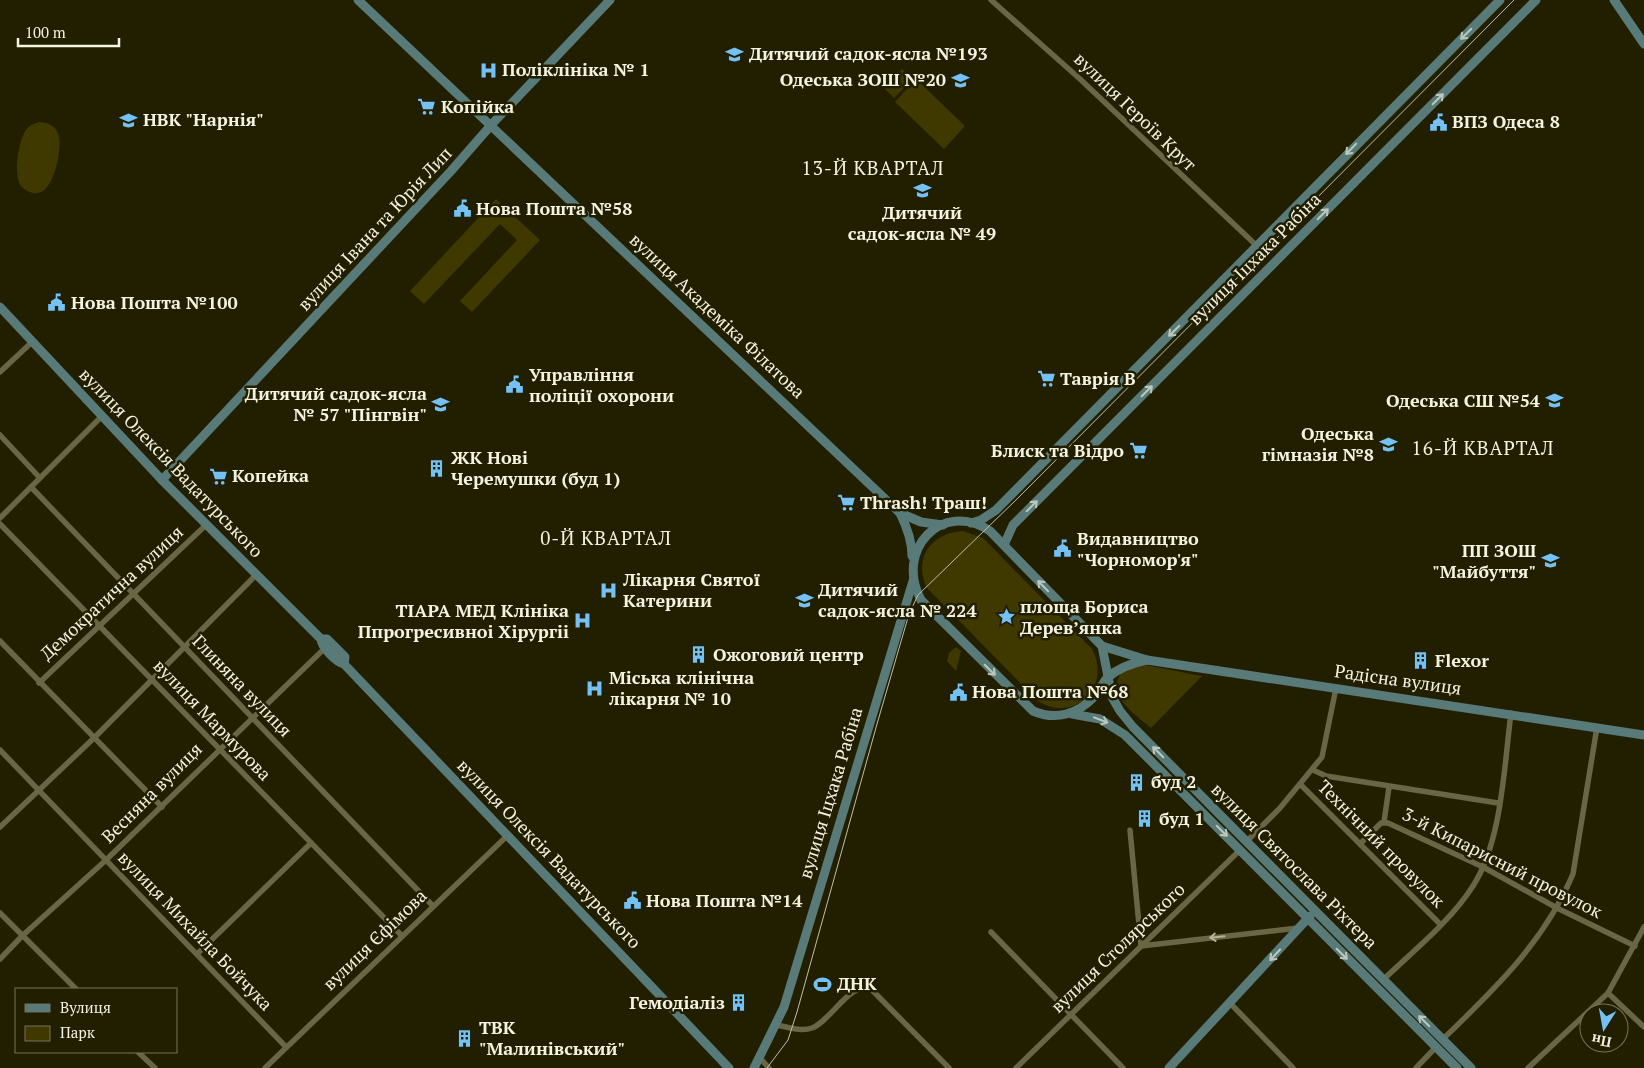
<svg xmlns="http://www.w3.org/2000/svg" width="1644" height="1068" font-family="'PT Serif',serif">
<rect width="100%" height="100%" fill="#221f01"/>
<g fill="#3f3900">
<path d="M902,69L913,79L894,98L884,88Z"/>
<path d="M916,79L965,126L944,149L895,102Z"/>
<path d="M39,122C62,123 61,141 58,159C55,174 46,206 23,188C12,179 18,141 26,130C29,125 34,124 39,122Z"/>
<path d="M496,199L540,240L472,312L460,301L517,240L500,224L424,304L410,291Z"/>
<path d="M963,531L983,538L1092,649C1112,687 1075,724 1038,701L926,587C914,557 931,533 963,531Z"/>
<path d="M956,647L961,651L956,671L947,661L949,653Z"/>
<path d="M1145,665L1202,676L1151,728C1134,713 1104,695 1123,670Z"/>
</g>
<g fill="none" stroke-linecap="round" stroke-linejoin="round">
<g stroke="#696646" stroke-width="5.5">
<path d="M991,0L1080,79L1257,246"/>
<path d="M0,372L32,342"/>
<path d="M0,435L40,478"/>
<path d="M31,487L433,906"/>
<path d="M0,518L102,416"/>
<path d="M0,524L402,936"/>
<path d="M0,641L162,807"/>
<path d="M39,683L207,524"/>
<path d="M0,750L286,1047"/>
<path d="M1313,770L1326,776L1498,803"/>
<path d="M1301,785L1440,924"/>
<path d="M1384,822L1389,787"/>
<path d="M0,827L94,738L256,575"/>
<path d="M1130,830L1141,946L1298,928"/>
<path d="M1247,841L1280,808L1322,757L1336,688"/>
<path d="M1360,844L1381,823H1388L1483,867L1557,908L1635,946"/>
<path d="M0,913L76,989"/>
<path d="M991,932L1123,1068"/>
<path d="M197,954L311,843"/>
<path d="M0,959L22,936L106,860L325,648"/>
<path d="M1383,980C1413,951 1450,922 1473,886C1502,841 1504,767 1511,713"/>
<path d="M1608,993L1644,1027"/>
<path d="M1230,1003L1293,1068"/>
<path d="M777,1025C788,1027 801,1032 812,1028C831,1021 852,978 872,990L949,1068"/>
<path d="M1442,1040C1494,990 1545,941 1573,874L1597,727"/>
<path d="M138,1052L155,1068"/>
<path d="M760,1058L769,1068"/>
<path d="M265,1068L508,835"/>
<path d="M1016,1068L1240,850"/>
<path d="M1416,1068L1436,1047"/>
<path d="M1528,1068L1608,993L1644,927"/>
</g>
<g stroke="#587a78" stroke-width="9">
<path d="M358,0L900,513C907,527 912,540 912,556"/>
<path d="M1614,0L1644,44"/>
<path d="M0,307L162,480L321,639C322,648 336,662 344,664L729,1068"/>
<path d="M162,480L451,171L492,124L610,0"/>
<path d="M900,513L921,522L943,525"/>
<path d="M971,523L981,520L996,510L1500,0"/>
<path d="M1004,545L1013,525L1536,0"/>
<path d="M321,639H327L345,657L344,664"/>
<path d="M1102,646L1147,660L1644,735"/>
<path d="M1147,660C1132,663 1120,667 1108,677C1103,682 1100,690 1095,696C1078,714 1056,721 1033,711L921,600C894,550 942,499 990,531L1102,646L1112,697L1120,711L1133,727L1471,1068"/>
<path d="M1072,714L1100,719L1125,735L1457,1068"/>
<path d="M754,1068L784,1007L913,581"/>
<path d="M1169,1068L1310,916"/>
</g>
<path stroke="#bfbda7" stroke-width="1" d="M767,1068L788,1040L797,1012L877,724L909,614L918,595L1018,498L1514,0"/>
</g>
<defs><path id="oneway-shaft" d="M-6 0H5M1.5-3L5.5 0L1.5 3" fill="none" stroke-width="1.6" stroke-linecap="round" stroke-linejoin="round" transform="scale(1.25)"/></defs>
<g stroke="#bdc8bc">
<use href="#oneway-shaft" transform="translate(1466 34) rotate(135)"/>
<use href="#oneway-shaft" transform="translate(1438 99) rotate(-45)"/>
<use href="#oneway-shaft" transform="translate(1351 149) rotate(134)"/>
<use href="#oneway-shaft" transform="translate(1323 214) rotate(-45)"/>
<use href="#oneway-shaft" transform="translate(1174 331) rotate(135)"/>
<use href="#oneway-shaft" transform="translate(1147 391) rotate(-45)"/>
<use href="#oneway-shaft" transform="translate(1032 506) rotate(-45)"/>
<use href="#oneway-shaft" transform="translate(1043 586) rotate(-134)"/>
<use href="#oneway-shaft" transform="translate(990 670) rotate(45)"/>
<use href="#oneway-shaft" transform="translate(1101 720) rotate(21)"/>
<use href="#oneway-shaft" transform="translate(1158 752) rotate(-135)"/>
<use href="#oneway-shaft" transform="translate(1222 831) rotate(45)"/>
<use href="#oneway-shaft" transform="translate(1342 954) rotate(45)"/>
<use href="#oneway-shaft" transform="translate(1275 955) rotate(133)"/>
<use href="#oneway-shaft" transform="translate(1424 1021) rotate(-135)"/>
</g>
<use stroke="#b5b39b" href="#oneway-shaft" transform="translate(1217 937) rotate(174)"/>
<defs>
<symbol id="school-bare" viewBox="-9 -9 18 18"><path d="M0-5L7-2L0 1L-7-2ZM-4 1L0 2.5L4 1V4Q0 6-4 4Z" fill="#73c1f5" stroke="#221f01" stroke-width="2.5" paint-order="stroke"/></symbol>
<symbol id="hospital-bare" viewBox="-9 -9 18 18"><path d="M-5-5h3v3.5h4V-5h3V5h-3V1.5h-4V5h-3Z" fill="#73c1f5" stroke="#221f01" stroke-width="2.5" paint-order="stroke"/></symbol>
<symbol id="supermarket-bare" viewBox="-9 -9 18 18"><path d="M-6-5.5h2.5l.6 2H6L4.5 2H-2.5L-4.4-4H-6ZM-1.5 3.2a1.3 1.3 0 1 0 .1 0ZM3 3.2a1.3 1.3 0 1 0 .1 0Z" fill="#73c1f5" stroke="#221f01" stroke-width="2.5" paint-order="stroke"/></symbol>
<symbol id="civic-bare" viewBox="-9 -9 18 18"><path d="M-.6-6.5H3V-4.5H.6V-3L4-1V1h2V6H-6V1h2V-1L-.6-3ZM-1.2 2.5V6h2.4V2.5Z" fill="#73c1f5" stroke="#221f01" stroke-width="2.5" paint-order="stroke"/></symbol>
<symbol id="building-bare" viewBox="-9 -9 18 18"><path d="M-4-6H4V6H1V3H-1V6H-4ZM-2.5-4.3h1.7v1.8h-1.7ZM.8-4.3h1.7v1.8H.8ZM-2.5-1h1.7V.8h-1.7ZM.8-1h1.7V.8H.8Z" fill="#73c1f5" stroke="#221f01" stroke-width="2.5" paint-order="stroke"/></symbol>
<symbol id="sight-bare" viewBox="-9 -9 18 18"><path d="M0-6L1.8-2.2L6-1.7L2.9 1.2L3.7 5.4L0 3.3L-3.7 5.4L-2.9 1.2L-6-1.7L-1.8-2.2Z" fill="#73c1f5" stroke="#221f01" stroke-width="2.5" paint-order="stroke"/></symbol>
<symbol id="stadium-bare" viewBox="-9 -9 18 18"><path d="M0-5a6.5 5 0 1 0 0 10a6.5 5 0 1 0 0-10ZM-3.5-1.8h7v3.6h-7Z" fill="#73c1f5" stroke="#221f01" stroke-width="2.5" paint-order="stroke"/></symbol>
</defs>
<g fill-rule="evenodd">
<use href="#school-bare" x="722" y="42" width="25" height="25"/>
<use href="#hospital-bare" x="476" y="58" width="25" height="25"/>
<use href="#school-bare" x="948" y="68" width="25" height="25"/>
<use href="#supermarket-bare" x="414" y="94" width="25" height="25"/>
<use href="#school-bare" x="116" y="108" width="25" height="25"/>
<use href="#civic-bare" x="1426" y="110" width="25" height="25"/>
<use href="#school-bare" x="910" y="178" width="25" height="25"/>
<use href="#civic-bare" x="450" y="196" width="25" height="25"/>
<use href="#civic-bare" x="44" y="290" width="25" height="25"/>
<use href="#supermarket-bare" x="1034" y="366" width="25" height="25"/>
<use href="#civic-bare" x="502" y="372" width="25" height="25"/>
<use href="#school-bare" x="1542" y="388" width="25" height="25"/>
<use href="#school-bare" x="428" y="392" width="25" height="25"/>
<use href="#school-bare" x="1376" y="432" width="25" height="25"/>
<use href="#supermarket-bare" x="1126" y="438" width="25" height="25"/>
<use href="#building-bare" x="424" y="456" width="25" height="25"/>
<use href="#supermarket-bare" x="206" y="464" width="25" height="25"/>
<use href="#supermarket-bare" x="834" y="490" width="25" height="25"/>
<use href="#civic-bare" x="1050" y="536" width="25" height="25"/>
<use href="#school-bare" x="1538" y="548" width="25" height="25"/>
<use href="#hospital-bare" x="596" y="578" width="25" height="25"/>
<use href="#school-bare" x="792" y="588" width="25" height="25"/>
<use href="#sight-bare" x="994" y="604" width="25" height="25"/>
<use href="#hospital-bare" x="570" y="608" width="25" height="25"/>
<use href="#building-bare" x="686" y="642" width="25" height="25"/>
<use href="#building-bare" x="1408" y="648" width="25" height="25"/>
<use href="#hospital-bare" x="582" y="676" width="25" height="25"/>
<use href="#civic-bare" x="946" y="680" width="25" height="25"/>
<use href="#building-bare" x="1124" y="770" width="25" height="25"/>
<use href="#building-bare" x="1132" y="806" width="25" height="25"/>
<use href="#civic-bare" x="620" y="888" width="25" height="25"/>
<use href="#stadium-bare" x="810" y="972" width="25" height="25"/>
<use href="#building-bare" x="726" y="990" width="25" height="25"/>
<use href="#building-bare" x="452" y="1026" width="25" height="25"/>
</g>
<g text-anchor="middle" stroke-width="5" stroke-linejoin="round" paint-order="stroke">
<g font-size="18" font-weight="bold" fill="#f4f2e0" stroke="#221f01" text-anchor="start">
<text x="749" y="60">Дитячий садок-ясла №193</text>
<text x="502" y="76">Поліклініка № 1</text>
<text x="946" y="86" text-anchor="end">Одеська ЗОШ №20</text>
<text x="441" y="113">Копійка</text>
<text x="143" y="126">НВК "Нарнія"</text>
<text x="1452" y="128">ВПЗ Одеса 8</text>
<text x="476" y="215">Нова Пошта №58</text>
<text x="922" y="219" text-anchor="middle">Дитячий<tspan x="922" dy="21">садок-ясла № 49</tspan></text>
<text x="71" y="309">Нова Пошта №100</text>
<text x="529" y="381">Управління<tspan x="529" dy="21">поліції охорони</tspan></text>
<text x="1060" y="385">Таврія В</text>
<text x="427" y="400" text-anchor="end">Дитячий садок-ясла<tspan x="427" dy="21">№ 57 "Пінгвін"</tspan></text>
<text x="1540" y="407" text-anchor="end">Одеська СШ №54</text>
<text x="1374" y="440" text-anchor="end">Одеська<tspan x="1374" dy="21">гімназія №8</tspan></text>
<text x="1124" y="457" text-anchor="end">Блиск та Відро</text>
<text x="451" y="464">ЖК Нові<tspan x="451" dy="21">Черемушки (буд 1)</tspan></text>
<text x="232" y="482">Копейка</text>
<text x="860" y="509">Thrash! Траш!</text>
<text x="1077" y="545">Видавництво<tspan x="1077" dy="21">"Чорномор'я"</tspan></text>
<text x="1536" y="557" text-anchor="end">ПП ЗОШ<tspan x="1536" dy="21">"Майбуття"</tspan></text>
<text x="623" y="586">Лікарня Святої<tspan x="623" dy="21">Катерини</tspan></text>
<text x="818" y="596">Дитячий<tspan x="818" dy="21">садок-ясла № 224</tspan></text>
<text x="1020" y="613">площа Бориса<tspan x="1020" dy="21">Деревʼянка</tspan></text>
<text x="569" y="617" text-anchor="end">ТІАРА МЕД Клініка<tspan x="569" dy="21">Ппрогресивноі Хірургіі</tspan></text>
<text x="713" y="661">Ожоговий центр</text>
<text x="1435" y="667">Flexor</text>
<text x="609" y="684">Міська клінічна<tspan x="609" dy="21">лікарня № 10</tspan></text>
<text x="972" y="698">Нова Пошта №68</text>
<text x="1151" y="788">буд 2</text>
<text x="1159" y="825">буд 1</text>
<text x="646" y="907">Нова Пошта №14</text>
<text x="837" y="990">ДНК</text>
<text x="725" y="1009" text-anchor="end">Гемодіаліз</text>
<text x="479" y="1034">ТВК<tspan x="479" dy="21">"Малинівський"</tspan></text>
</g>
<g font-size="18" fill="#f4f2e0" stroke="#221f01">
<text transform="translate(1135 112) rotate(44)" y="6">вулиця Героїв Крут</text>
<text transform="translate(375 229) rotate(-47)" y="6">вулиця Івана та Юрія Лип</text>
<text transform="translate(1255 259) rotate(-45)" y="6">вулиця Іцхака Рабіна</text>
<text transform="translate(717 316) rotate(43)" y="6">вулиця Академіка Філатова</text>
<text transform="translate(171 463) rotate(46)" y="6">вулиця Олексія Вадатурського</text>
<text transform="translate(112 593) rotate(-43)" y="6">Демократична вулиця</text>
<text transform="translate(1398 680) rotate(8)" y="6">Радісна вулиця</text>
<text transform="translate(242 686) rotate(46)" y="6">Глиняна вулиця</text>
<text transform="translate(212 720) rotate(46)" y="6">вулиця Мармурова</text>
<text transform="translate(152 793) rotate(-45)" y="6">Весняна вулиця</text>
<text transform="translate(831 793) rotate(-73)" y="6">вулиця Іцхака Рабіна</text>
<text transform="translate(1381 844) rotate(45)" y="6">Технічний провулок</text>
<text transform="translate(549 854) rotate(46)" y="6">вулиця Олексія Вадатурського</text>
<text transform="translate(1502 863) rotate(27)" y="6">3-й Кипарисний провулок</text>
<text transform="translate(1294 866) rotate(45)" y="6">вулиця Святослава Ріхтера</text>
<text transform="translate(195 931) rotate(46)" y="6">вулиця Михайла Бойчука</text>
<text transform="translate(375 940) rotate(-44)" y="6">вулиця Єфімова</text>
<text transform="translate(1118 948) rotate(-44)" y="6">вулиця Столярського</text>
</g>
<g font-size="19" letter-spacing="1" fill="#f4f2e0" stroke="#221f01">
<text x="873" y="175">13-Й КВАРТАЛ</text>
<text x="1483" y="455">16-Й КВАРТАЛ</text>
<text x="606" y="545">0-Й КВАРТАЛ</text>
</g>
</g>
<rect x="15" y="988" width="162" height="65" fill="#221f01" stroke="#76735a"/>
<rect x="25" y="1004" width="25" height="8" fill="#587a78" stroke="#76735a"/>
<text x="60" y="1013" font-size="15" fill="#f4f2e0">Вулиця</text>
<rect x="25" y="1026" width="25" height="15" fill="#3f3900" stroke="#76735a"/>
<text x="60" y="1038" font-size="15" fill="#f4f2e0">Парк</text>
<g transform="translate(1604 1028) rotate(191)"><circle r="24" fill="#221f01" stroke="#76735a"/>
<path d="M0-4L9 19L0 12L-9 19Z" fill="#73c1f5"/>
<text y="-8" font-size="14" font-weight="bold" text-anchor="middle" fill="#f4f2e0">Пн</text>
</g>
<path d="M18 38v8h101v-8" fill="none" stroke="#f4f2e0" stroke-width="2.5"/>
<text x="25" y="38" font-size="15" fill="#f4f2e0" stroke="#221f01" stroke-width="4" paint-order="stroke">100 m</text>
</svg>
